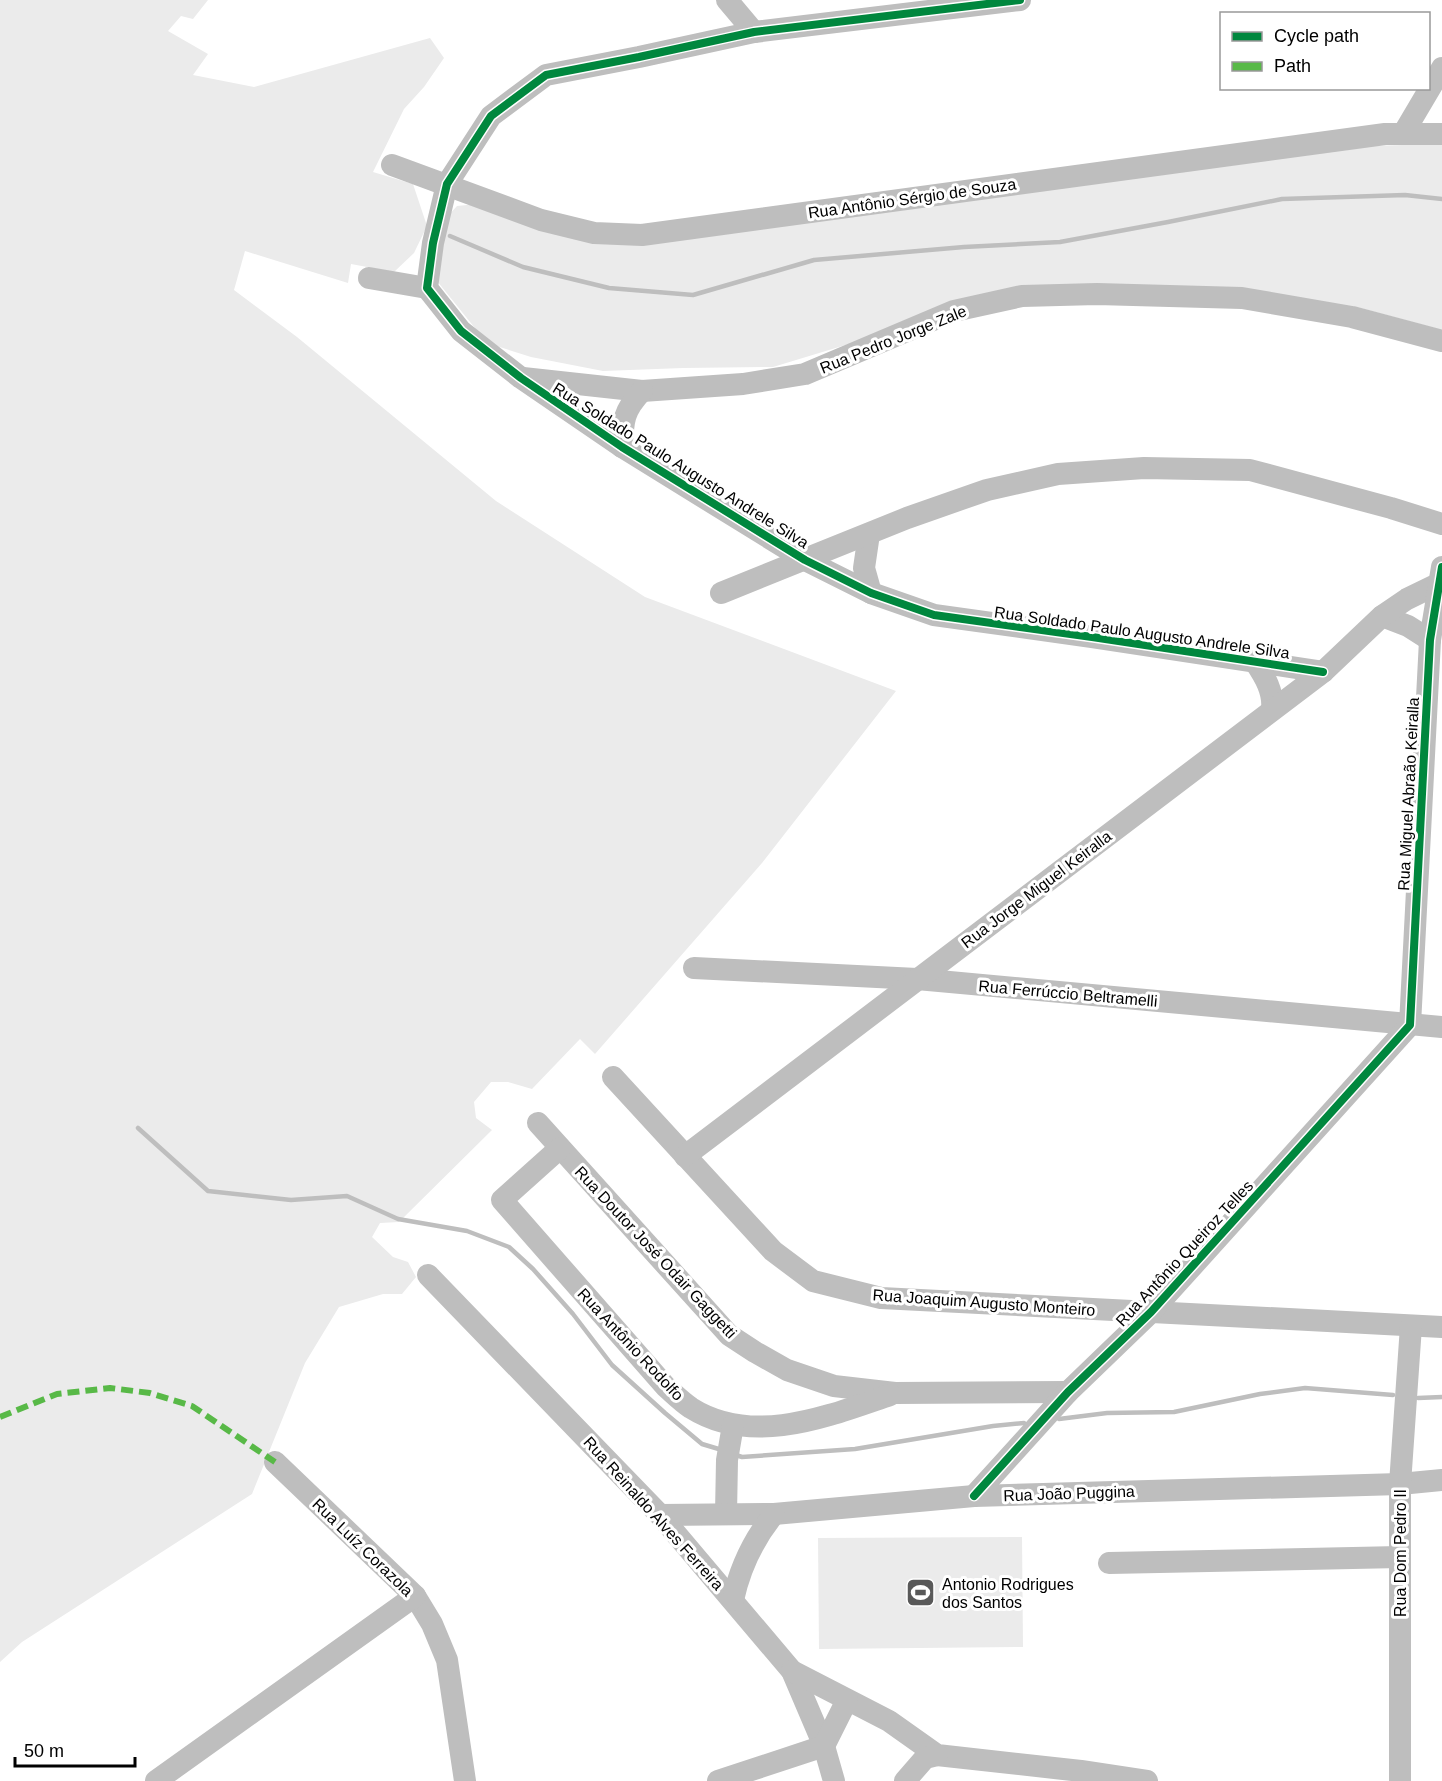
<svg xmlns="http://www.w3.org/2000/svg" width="1442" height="1781" font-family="Helvetica,sans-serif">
<rect width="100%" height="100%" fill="#fff"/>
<g fill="#ebebeb">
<path d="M0,0H208L193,19L181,16L168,31L208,54L193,75L254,87L430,38L444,58L424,87L404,109L373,172L413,184L427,226L414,253L394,272L351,264L348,283L245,251L234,290L297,337L496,501L645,597L896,691L762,863L595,1054L580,1039L532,1089L508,1082H491L474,1102L476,1118L492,1130L399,1222L380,1223L372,1237L393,1257L408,1262L416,1277L402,1294H383L339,1307L305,1363L252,1494L22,1642L0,1662Z"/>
<path d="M1437,144L1442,145V330L1357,307L1054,290L885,333L773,367L683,368L603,371L531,357L487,343L437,281L444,220L457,206L477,204L594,240L1368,146Z"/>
<path d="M1022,1537L1023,1647L819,1649L818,1538Z"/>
</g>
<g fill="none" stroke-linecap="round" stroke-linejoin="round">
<g stroke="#bebebe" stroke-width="4.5">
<path d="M450,236L523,267L609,288L693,295L814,260L964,247L1060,242L1168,222L1282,199L1405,195L1442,199"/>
<path d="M138,1128L208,1191L291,1200L347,1196L398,1219L467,1231L509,1247L533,1269L573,1314L612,1365L665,1413L702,1444L722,1450"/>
<path d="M1418,1398L1442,1397"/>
<path d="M1059,1419L1107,1413L1174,1412L1260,1394L1305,1388L1393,1395"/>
<path d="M733,1454L742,1457L855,1449L993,1426L1024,1423"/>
</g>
<g stroke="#bebebe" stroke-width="22">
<path d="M727,0L754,32"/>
<path d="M1020,0L754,32L639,57L546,75L491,116L447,184L433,243L427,288L461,331L521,378L622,447L805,560L871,593L934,615L1092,637L1323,672"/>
<path d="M1403,134L1442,68"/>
<path d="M392,165L541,220L594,233L642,235L1385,134H1442"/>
<path d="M369,278L427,288"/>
<path d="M523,378L642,391L743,384L805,374L954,311L1022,296L1097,294L1242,298L1352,317L1442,341"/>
<path d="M622,447C623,421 623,411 642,391"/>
<path d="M869,534L864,568L871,593"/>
<path d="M721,593L907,518L987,490L1058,474L1144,468L1250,470L1391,508L1442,524"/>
<path d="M1382,616L1408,626L1430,640"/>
<path d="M1255,662C1265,677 1274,692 1272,710"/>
<path d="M694,968L917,979L1442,1027"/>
<path d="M613,1077L773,1251L813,1281L881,1298L1442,1327"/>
<path d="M538,1123L729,1335L755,1352L787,1370L834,1386L895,1393L1068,1392"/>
<path d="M560,1148L502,1200L666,1387C674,1394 682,1402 691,1408C753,1447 828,1416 890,1395"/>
<path d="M685,1156L1323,672L1382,616L1407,599L1440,583"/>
<path d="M428,1275L660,1515L792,1671L824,1746L834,1781"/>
<path d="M275,1462L415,1596L432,1624L447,1660L465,1781"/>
<path d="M974,1496L1068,1392L1151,1312L1410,1025L1430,640L1442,567"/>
<path d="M726,1514L727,1460L733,1425"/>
<path d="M660,1515L774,1514L974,1496L1400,1484L1442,1480"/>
<path d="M1109,1563L1400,1557"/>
<path d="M733,1600C740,1567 753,1540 774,1514"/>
<path d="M792,1671L889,1721L937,1755L1081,1771L1147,1781"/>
<path d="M156,1781L415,1596"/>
<path d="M718,1781L824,1746L847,1700"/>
<path d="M905,1781L925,1758L937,1755"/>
<path d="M1400,1781V1484L1411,1326"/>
</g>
<path stroke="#58b947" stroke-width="6" stroke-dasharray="12 6" stroke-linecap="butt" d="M0,1417L57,1394L110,1388L150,1393L192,1406L275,1462"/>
<defs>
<g id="cycleway">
<path d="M1020,0L754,32L639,57L546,75L491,116L447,184L433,243L427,288L461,331L521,378L622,447L805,560L871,593L934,615L1092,637L1323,672"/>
<path d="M974,1496L1068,1392L1151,1312L1410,1025L1430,640L1442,567"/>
</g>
</defs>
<use href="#cycleway" stroke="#fff" stroke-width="11"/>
<use href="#cycleway" stroke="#00873e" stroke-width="8"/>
</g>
<defs>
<symbol id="stadium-square" viewBox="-11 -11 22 22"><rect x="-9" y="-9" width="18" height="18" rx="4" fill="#595959" stroke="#fff"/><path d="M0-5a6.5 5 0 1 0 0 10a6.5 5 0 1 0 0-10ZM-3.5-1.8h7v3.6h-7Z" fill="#fff"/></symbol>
</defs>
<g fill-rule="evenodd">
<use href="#stadium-square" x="904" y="1576" width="33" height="33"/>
</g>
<g text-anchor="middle" stroke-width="6" stroke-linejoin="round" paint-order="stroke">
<g font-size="16" fill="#000" stroke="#fff">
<text transform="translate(912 198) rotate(-8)" y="6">Rua Antônio Sérgio de Souza</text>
<text transform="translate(893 339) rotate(-22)" y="6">Rua Pedro Jorge Zale</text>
<text transform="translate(681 465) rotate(32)" y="6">Rua Soldado Paulo Augusto Andrele Silva</text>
<text transform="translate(1142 632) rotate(8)" y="6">Rua Soldado Paulo Augusto Andrele Silva</text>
<text transform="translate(1408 794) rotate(-87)" y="6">Rua Miguel Abraão Keiralla</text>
<text transform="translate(1036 889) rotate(-37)" y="6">Rua Jorge Miguel Keiralla</text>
<text transform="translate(1068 993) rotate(5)" y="6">Rua Ferrúccio Beltramelli</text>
<text transform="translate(656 1252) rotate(47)" y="6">Rua Doutor José Odair Gaggetti</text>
<text transform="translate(1184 1253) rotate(-47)" y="6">Rua Antônio Queiroz Telles</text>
<text transform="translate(984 1302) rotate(4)" y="6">Rua Joaquim Augusto Monteiro</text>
<text transform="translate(631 1344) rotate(47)" y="6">Rua Antônio Rodolfo</text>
<text transform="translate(1069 1493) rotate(-2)" y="6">Rua João Puggina</text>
<text transform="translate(654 1513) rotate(48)" y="6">Rua Reinaldo Alves Ferreira</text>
<text transform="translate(363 1547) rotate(44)" y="6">Rua Luíz Corazola</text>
<text transform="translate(1400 1553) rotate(-90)" y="6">Rua Dom Pedro II</text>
</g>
<g font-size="16" fill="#000" stroke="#fff" text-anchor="start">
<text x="942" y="1590">Antonio Rodrigues<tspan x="942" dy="18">dos Santos</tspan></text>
</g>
</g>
<rect x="1220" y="12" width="210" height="78" fill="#ffffff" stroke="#999999" stroke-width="1.5"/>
<rect x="1232" y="32" width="30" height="9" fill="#00873e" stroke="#999999" stroke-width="1.5"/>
<text x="1274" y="42" font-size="18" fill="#000000">Cycle path</text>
<rect x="1232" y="62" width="30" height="9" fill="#58b947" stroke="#999999" stroke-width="1.5"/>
<text x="1274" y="72" font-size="18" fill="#000000">Path</text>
<path d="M15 1757v9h120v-9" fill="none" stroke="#000000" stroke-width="3"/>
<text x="24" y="1757" font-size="18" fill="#000000" stroke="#ffffff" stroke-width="4.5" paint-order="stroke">50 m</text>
</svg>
